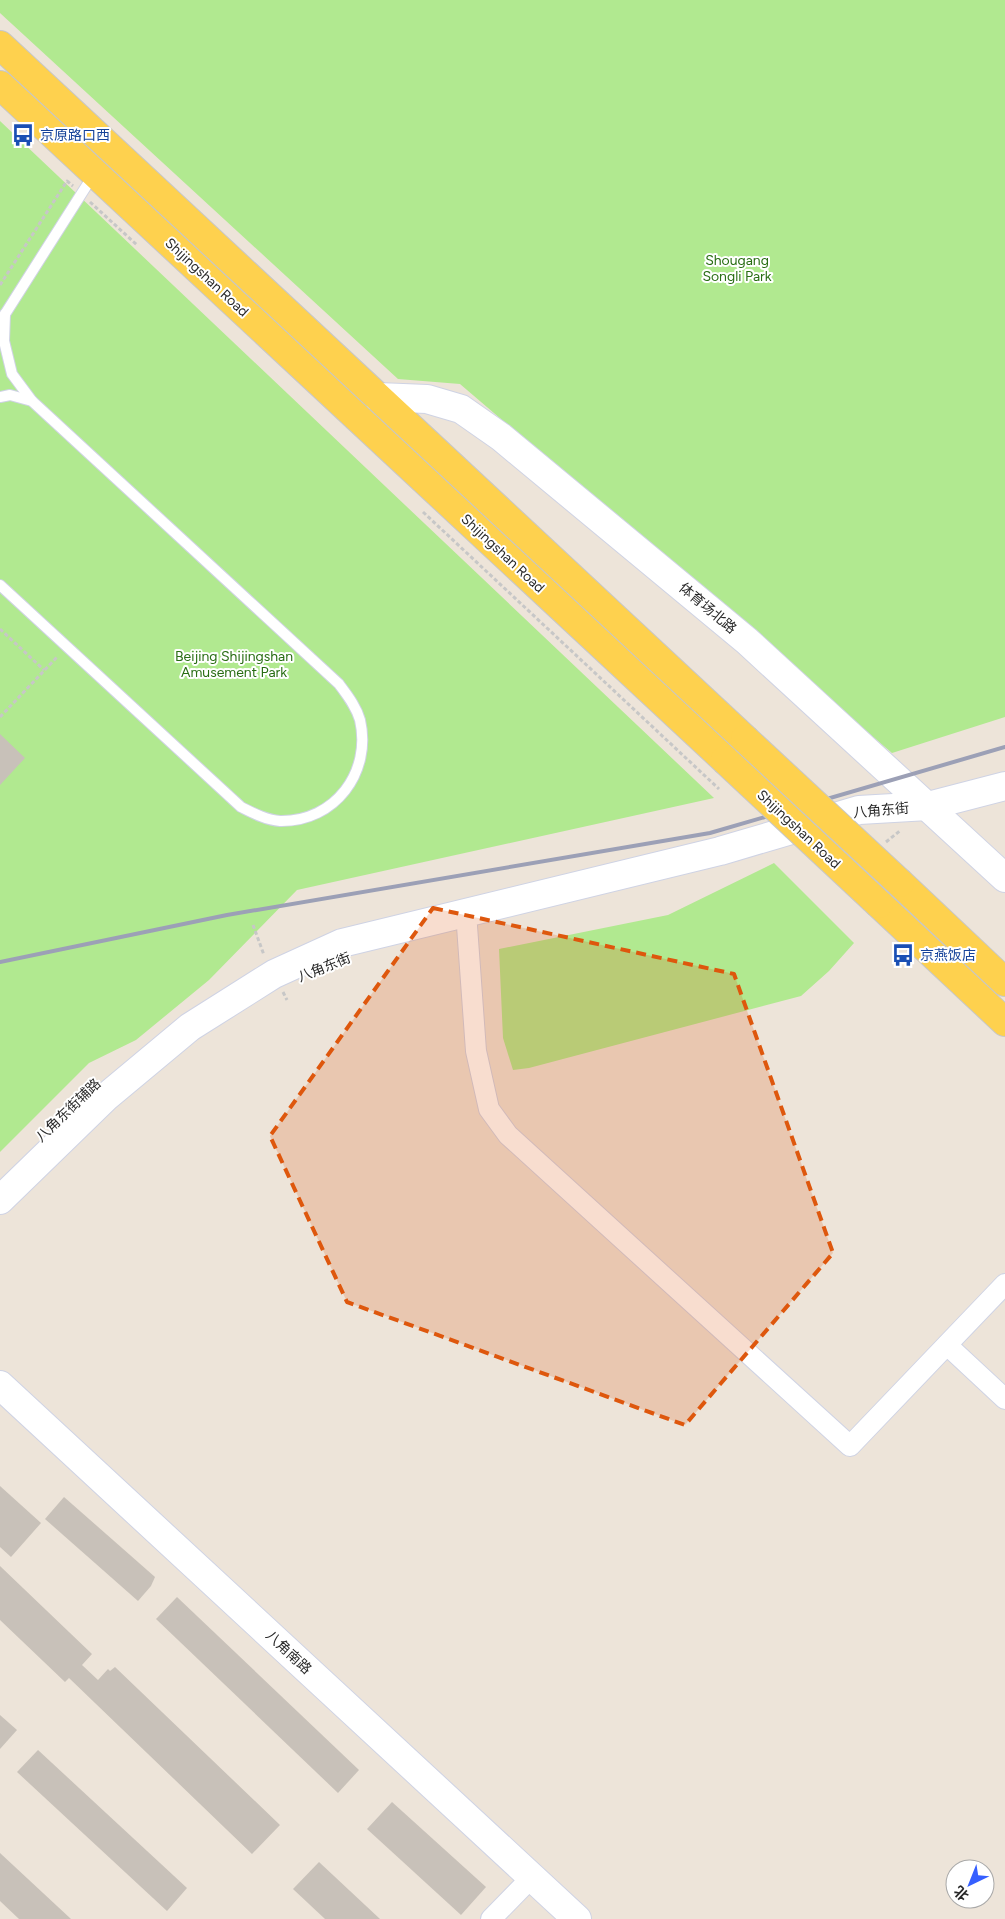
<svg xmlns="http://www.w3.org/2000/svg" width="1005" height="1919" font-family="Figtree,'Noto Sans SC',sans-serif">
<rect width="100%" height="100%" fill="#ede4d9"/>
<g fill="#b1e990">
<path d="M0,0H1005V717L892,753L460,384L398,379L0,13Z"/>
<path d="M0,121L714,798L297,890L209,980L136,1040L89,1063L0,1152Z"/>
<path d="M774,863L854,943L829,971L801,996L529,1068L513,1070L503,1038L499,949L668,915Z"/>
</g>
<g fill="#c8c1b9">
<path d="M0,734L25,758L0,785Z"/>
<path d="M0,1486L41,1523L11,1557L0,1547Z"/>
<path d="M64,1497L155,1577L151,1586L138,1601L45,1519Z"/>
<path d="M0,1566L92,1654L82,1665L98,1680L108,1669L110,1671L115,1667L280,1825L252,1854L69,1678L65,1682L0,1620Z"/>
<path d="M177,1597L359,1770L338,1793L156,1619Z"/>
<path d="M0,1715L17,1730L0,1749Z"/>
<path d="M38,1750L187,1888L167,1911L17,1772Z"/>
<path d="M392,1802L486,1887L461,1915L367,1829Z"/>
<path d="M0,1853L71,1919H19L0,1901Z"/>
<path d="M319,1862L380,1919H325L293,1889Z"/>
</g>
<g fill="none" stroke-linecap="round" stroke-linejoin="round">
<defs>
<g id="lane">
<path d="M5,314L4,341L12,374L32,401"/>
<path d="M0,322L94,174"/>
<path d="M0,397L10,395L32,401L339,684C347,695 356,706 360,720C372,772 335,822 280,821C266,820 253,813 241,807L0,585"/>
</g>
<g id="street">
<path d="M467,926L476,1051L489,1109L508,1135L850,1446L1005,1284"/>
<path d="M947,1345L1005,1399"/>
<path d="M491,1919L532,1877"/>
</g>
<g id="secondary">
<path d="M378,397L427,399L461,409L501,437L747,641L1005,878"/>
<path d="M0,1200L106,1097L190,1027L274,974L342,943L720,851L859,810L928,806L1005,786"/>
<path d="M0,1385L577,1919"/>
</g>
<g id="primary">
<path d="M0,45L745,739"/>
<path d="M0,85L725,760"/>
<path d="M900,883L1005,982"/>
<path d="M879,904L1005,1022"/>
</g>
</defs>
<use href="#lane" stroke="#cfd3e4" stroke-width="12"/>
<use href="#street" stroke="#cfd3e4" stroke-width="22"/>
<use href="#secondary" stroke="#cfd3e4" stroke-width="30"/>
<use href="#primary" stroke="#c7c7c7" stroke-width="30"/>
<g stroke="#c7c7c7" stroke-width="3" stroke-dasharray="4 2.5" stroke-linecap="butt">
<path d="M90,202L137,245"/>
<path d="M0,285L67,181L73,186"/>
<path d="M423,512L719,789"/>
<path d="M0,629L44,670"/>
<path d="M0,717L58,656"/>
<path d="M886,842L901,830"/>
<path d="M253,925L264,955"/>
<path d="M283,992L287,1000"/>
</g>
<use href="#lane" stroke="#fff" stroke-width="10"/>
<use href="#street" stroke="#fff" stroke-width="20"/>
<use href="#secondary" stroke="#fff" stroke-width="28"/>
<use href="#primary" stroke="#fed14e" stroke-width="28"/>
<path stroke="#9ca0b6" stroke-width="4" d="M0,962L227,915L710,833L1005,747"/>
<defs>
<g id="primary-bridge">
<path d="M745,739L900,883"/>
<path d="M725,760L879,904"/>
</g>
</defs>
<use href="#primary-bridge" stroke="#c7c7c7" stroke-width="30" stroke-linecap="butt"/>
<use href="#primary-bridge" stroke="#fed14e" stroke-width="28"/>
</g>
<path fill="#de570d" fill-opacity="0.2" stroke="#de570d" stroke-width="4" stroke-dasharray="10 6" stroke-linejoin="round" d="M433,908L734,974L833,1253L685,1425L347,1302L270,1136Z"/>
<defs>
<symbol id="bus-bare" viewBox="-9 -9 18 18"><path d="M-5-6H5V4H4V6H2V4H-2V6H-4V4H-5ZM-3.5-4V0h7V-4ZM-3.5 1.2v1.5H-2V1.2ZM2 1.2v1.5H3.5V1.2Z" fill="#1a4fb4" stroke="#fff" stroke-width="2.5" paint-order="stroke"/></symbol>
</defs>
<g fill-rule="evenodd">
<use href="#bus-bare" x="7" y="119" width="32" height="32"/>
<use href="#bus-bare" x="887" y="939" width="32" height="32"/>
</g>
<g text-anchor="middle" stroke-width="4" stroke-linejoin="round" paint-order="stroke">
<g font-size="14" fill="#164399" stroke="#fff" text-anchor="start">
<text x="40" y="140">京原路口西</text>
<text x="920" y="960">京燕饭店</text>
</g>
<g font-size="14" fill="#286d13" stroke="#fff">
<text x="737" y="265">Shougang<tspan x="737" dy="16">Songli Park</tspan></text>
<text x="234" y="661">Beijing Shijingshan<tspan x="234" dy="16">Amusement Park</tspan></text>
</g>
<g font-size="14" fill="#292929" stroke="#fff">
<text transform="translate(207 277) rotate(43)" y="5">Shijingshan Road</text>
<text transform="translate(503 553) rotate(43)" y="5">Shijingshan Road</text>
<text transform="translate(708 608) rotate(40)" y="5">体育场北路</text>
<text transform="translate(881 810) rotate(-5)" y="5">八角东街</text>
<text transform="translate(799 829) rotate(43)" y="5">Shijingshan Road</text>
<text transform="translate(324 967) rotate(-22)" y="5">八角东街</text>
<text transform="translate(68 1110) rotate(-44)" y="5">八角东街辅路</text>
<text transform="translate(289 1652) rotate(43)" y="5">八角南路</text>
</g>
</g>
<g transform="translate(970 1884) rotate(223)"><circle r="24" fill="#ffffff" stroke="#a9a9a9"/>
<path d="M0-4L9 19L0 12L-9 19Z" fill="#355fff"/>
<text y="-8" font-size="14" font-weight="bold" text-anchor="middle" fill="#292929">北</text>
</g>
</svg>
